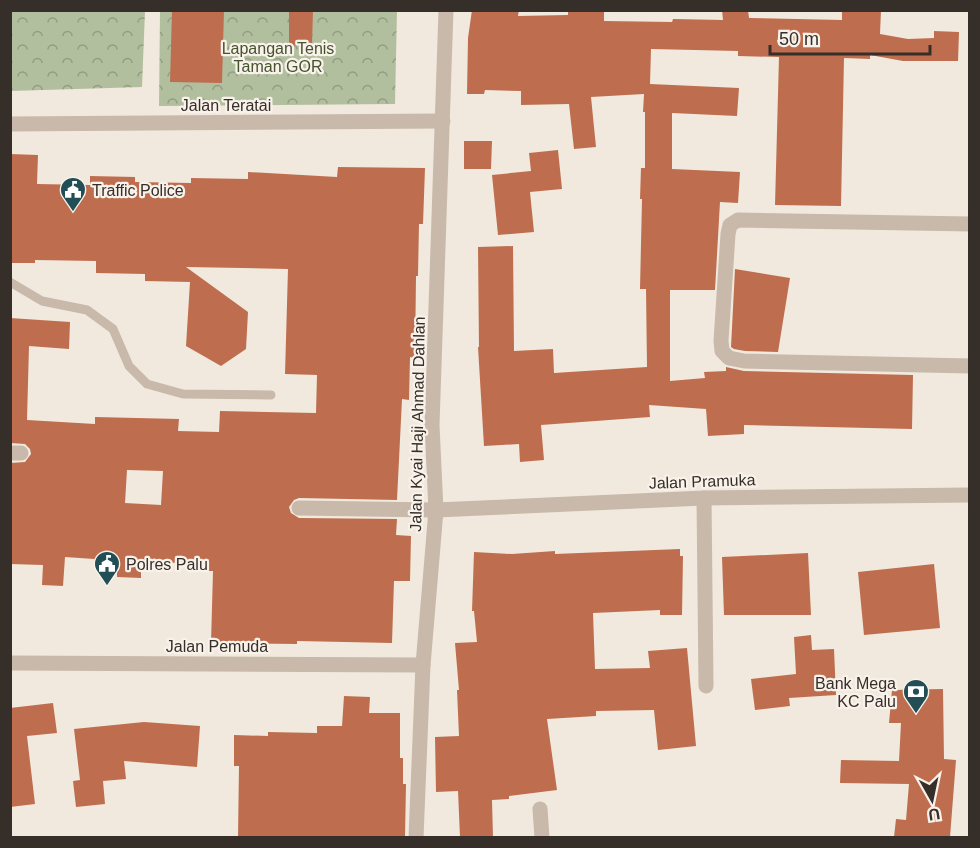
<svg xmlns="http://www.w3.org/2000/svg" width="980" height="848" font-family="Arial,sans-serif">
<defs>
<pattern id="park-crowns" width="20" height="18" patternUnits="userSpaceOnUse" patternTransform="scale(1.5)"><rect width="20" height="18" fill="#b2bf9e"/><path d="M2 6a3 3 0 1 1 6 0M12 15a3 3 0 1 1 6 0" fill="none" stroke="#929c81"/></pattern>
</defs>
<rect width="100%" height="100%" fill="#f1e9dd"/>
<g fill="url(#park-crowns)">
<path d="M10,11H145L142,87L11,91Z"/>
<path d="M160,11H397L395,104L159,106Z"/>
</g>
<g fill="#be6e4e" fill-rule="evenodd">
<path d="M172,10H224L222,83L170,82Z"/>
<path d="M289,10H313L312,45H289Z"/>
<path d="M472,10H519L518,16L568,15V10H604V21L672,22L673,19L723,20L722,10H748L749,18L842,20V10H881L880,34L908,39L934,38V31L959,32L958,61H903L870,55V59L844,58L841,206L775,205L779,57L738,56V51L651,49L650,84L739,88L737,116L672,113V169L740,172L738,203L720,202L715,290H670V381L705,378L704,372L726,371V367L744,371L913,375L912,429L744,425V434L708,436L706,409L649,405L650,417L541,425L544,460L520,462L519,444L484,446L478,347H479L478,247L513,246L514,351L553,349L554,373L647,367L646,289H640L642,199H640L641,168H645V112H643L644,94L591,97L596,147L574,149L569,104L521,105V91L485,90L484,94H467L468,38Z"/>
<path d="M464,141H492L491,169H464Z"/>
<path d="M558,150L562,189L530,192L534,232L498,235L492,175L531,171L529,153Z"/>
<path d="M10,154L38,155L37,184L90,185V176L135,177V182L191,183V178L248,179V172L337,177L338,167L425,168L423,224H419L418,276H416L415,358L410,357L409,400L402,399L397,500L299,498L294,500L289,507L291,513L299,518L397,519L396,535L411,536L410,581H394L392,643L297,641V644L211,643L213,571H208L209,564L153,562V564H141V578L117,577V562H109V560L65,557L63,586L42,585L43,565L10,564V463L25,462L31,454L30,449L25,444L10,443V318L70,322L69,349L29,346L27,420L95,424V417L179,419L178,431L219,432L220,411L316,413L317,375L285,374L288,269L186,267L248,312L246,349L221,366L186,346L190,282L145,281V274L96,273V261L35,260V263H10ZM127,470L163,471L161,505L125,503Z"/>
<path d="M735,269L790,278L778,352L745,351L734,349L731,347Z"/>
<path d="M680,549V556H683L682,615H660V610L593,613L595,669L650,668L648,651L687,648L696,746L658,750L654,710L596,711V716L547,719L557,790L509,796V799L492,800L493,837H460L458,791L436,792L435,737L459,736L457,690H459L455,643L477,642L474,611H472L474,552L512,554L555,551V554Z"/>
<path d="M808,553L811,615H724L722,557Z"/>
<path d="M934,564L940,628L864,635L858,572Z"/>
<path d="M811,635L812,650L834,649L836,695L789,698L790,706L755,710L751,679L796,674L794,637Z"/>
<path d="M943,689L944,759L956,760L950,837H894L896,819L906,820L909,784L840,783L841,760L899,761L901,723H889L892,690Z"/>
<path d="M344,696L370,697L369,713H400V758H403V784H406L405,837H238L239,766H234V735L268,736V732L317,733V726H342Z"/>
<path d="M53,703L57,733L27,736L35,804L10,807V708Z"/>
<path d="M144,722L200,726L197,767L124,761L126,779L103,781L105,804L76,807L73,781L80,780L74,729Z"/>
</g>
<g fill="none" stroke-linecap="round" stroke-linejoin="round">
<path stroke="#c8b9aa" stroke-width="9" d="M10,282L42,301L87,310L113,329L129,366L147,384L183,394L271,395"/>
<g stroke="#c8b9aa" stroke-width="15">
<path d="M10,124L443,121"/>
<path d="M970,224L738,220L730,225L728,234L721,341L722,351L729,358L744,361L970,366"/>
<path d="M10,453H21"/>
<path d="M704,498L706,686"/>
<path d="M299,508L436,510L704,498L970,495"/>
<path d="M10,663L423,665"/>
<path d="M540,809L542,838"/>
<path d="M416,838L423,665L436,510L432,425L446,10"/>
</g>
</g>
<defs>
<symbol id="civic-pin" viewBox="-11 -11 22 30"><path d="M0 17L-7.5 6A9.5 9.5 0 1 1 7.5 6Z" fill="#214f55" stroke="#f9f2ea"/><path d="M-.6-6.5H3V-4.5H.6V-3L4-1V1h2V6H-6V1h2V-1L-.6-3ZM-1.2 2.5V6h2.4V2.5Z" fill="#fff"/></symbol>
<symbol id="bank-pin" viewBox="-11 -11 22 30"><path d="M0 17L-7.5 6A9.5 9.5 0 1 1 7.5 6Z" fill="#214f55" stroke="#f9f2ea"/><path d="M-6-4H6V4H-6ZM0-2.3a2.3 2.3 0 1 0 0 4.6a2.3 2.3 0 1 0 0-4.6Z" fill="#fff"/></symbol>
</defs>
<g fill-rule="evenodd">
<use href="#civic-pin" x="58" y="175" width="30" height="40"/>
<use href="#civic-pin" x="92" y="549" width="30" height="40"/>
<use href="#bank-pin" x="901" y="677" width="30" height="40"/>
</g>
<g text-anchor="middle" stroke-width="4.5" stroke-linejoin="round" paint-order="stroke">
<g font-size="16" fill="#44532e" stroke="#f9f2ea">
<text x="278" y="54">Lapangan Tenis<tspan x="278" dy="18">Taman GOR</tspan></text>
</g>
<g font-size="16" fill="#362e29" stroke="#f9f2ea">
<text x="226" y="111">Jalan Teratai</text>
<text transform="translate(417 424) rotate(-89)" y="6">Jalan Kyai Haji Ahmad Dahlan</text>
<text transform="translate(702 481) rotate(-2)" y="6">Jalan Pramuka</text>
<text x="217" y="652">Jalan Pemuda</text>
</g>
<g font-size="16" fill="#362e29" stroke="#f9f2ea" text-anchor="start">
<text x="92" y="196">Traffic Police</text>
<text x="126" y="570">Polres Palu</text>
<text x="896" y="689" text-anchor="end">Bank Mega<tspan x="896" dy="18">KC Palu</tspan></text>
</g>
</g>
<rect width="980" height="848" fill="none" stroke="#362e29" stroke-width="24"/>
<g transform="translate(932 800) rotate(171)" stroke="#f9f2ea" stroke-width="4.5" paint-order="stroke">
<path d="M0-4.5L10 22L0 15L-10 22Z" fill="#362e29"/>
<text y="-9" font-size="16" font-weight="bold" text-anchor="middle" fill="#362e29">U</text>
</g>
<path d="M770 45v9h160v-9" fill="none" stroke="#362e29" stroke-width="3"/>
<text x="779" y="45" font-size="18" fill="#362e29" stroke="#f9f2ea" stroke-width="4.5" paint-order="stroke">50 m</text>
</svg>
